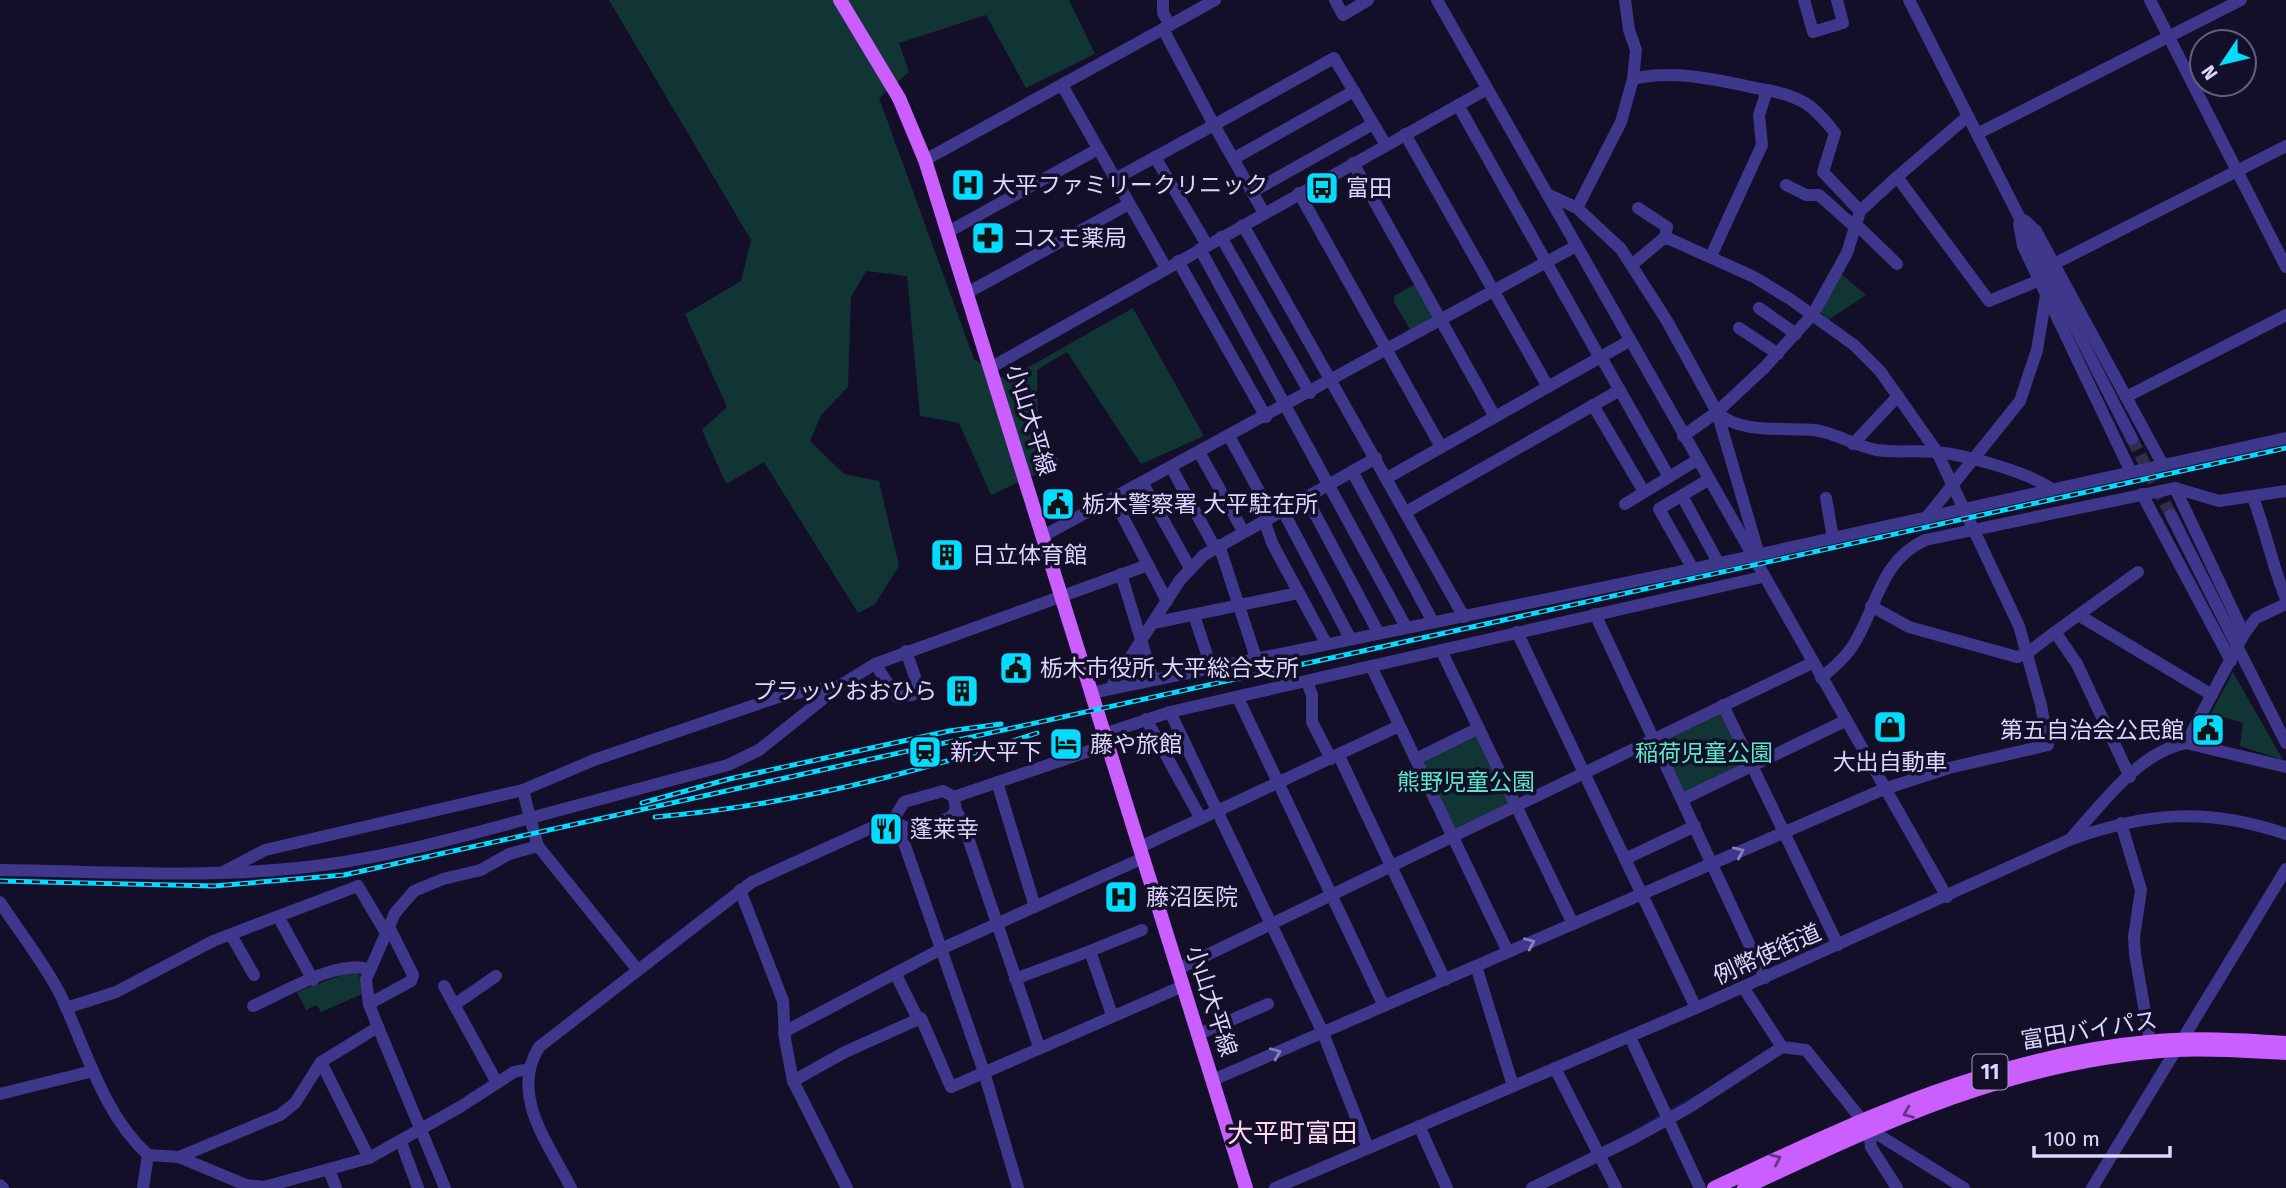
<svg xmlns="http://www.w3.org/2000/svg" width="2286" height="1188" font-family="'Fira Sans','Noto Sans JP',sans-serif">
<rect width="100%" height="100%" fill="#140f29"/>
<g fill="#113434">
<path d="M609,0H1069L1095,54L1026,88L986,15L899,43L909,72L879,98L974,359L1006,380L1133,308L1204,436L1141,464L1067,352L1037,370L1038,420L1060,463L991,495L959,423L920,416L907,276L866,271L851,297L848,387L821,415L810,441L844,474L879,481L899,566L875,604L858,613L764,462L726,484L702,430L727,407L685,314L741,281L751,240Z"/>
<path d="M1840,273L1866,295L1828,320L1818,309Z"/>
<path d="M1417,283L1435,315L1411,331L1394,302V296Z"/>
<path d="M2233,672L2283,760L2240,746L2243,723L2211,713Z"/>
<path d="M1722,712L1747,765L1686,794L1660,741Z"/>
<path d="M1476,734L1511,803L1460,829L1455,828L1421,760Z"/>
<path d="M355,970L359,974L362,994L321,1012L317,1005L306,1010L297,992Z"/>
</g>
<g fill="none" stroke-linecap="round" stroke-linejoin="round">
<g stroke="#071d4a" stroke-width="2.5">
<path d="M1669,1110L1697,1095"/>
<path d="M1621,1138L1661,1115"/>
</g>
<path stroke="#322d49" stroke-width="12" stroke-dasharray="12 6" stroke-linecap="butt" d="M2132,439L2171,515"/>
<g stroke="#3e378b" stroke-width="12">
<path d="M1163,0V13L1170,25"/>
<path d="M1335,0L1343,15L1368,0"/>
<path d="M1437,0L1947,897"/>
<path d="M1804,0L1813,32L1843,23L1837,0"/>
<path d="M1909,0L2132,439"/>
<path d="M2150,0L2286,267"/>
<path d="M1633,79C1676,68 1724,82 1767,90L1759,115L1762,145L1711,256"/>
<path d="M1062,85L1166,268"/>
<path d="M1767,90C1803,97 1813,105 1835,133L1823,172L1860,211"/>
<path d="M1458,105L1600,358"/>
<path d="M1405,134L1548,387"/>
<path d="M1977,134L2241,0"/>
<path d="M1155,157L1207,245"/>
<path d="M1233,159L1354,91"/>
<path d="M925,160L1163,29"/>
<path d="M1353,163L1495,417"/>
<path d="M1897,177L1968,116"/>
<path d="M1115,179L1214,125L1163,29L1215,0"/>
<path d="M1786,185L1806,195H1819L1856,228L1861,229L1897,264"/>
<path d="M1252,192L1373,124"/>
<path d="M1299,193L1441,447"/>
<path d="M1547,194L1577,208L1621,249L1667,321L1717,412L1759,555"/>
<path d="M1577,208L1621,122L1633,79L1636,50L1629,30L1625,0"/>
<path d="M1638,208L1667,227L1665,237"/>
<path d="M1264,213L1214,125L1334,58L1386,145"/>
<path d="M2024,220L2036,231L2163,465"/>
<path d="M2019,224L2023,246L2131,472"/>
<path d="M1243,225L1464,617"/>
<path d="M948,232L1098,149"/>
<path d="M1221,237L1310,393"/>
<path d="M1200,249L1406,627"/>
<path d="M1178,261L1266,417"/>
<path d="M2054,264L2286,146"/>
<path d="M967,293L1129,204"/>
<path d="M1759,308L1796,334"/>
<path d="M1739,328L1778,354"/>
<path d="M1601,357L1669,477"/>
<path d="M990,368L1487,89"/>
<path d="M2126,397L2286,315"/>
<path d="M1593,405L1644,492"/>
<path d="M1717,412C1740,435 1785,427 1815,430C1836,433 1855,446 1877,450C1896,453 1916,450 1936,452C1966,455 2029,472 2053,490"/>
<path d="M1229,436L1272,515"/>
<path d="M1683,436L1717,412L1765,367L1813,314L1847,253L1860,211L1897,177L1989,301L2040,280"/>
<path d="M1853,444L1898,396"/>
<path d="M1199,452L1243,531"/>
<path d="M1171,467L1215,548"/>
<path d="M1352,471L1433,622"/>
<path d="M1387,478L1629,341"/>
<path d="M1142,482L1190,568"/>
<path d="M2175,488L2244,634"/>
<path d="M2142,494L2231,661"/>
<path d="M1682,496L1719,564"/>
<path d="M1306,497L1378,632"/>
<path d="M1113,498L1167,601"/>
<path d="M1826,498L1833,538"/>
<path d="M2253,498C2266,531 2272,565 2286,599"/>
<path d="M1625,504L1697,460"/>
<path d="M1282,509L1350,638"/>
<path d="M1406,512L1620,390"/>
<path d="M2171,515L2286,743"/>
<path d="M1926,518L2020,401L2037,350L2046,295"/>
<path d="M1264,519L1272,543L1326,643"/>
<path d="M1043,536L1576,246"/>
<path d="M1219,545L1256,658"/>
<path d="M1693,569L1659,509L1708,480"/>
<path d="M1121,574L1153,679"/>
<path d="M1871,606L1909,627L2017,657L2026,654L2055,632L2077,664L2130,777"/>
<path d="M1595,614L1765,978"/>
<path d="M1194,615L1211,667"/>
<path d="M2080,616L2212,695"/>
<path d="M1153,623L1298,593"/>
<path d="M1517,632L1696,1008"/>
<path d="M2055,632L2138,572"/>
<path d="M1441,650L1573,924"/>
<path d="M875,664L897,697L912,695L916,680L906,651"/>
<path d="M1371,666L1508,952"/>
<path d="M1821,678C1832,669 1844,659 1852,647C1877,609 1879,561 1925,540L2175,488L2219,501L2286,491"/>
<path d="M1307,682L1312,695V722L1331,759"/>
<path d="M1110,689L1180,580L1204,555L1376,458"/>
<path d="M1091,693L1693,569L2286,438"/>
<path d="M1238,698L1384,1006"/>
<path d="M1723,705L1838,945"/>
<path d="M1170,712L1323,1033L1368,1148"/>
<path d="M1146,719L1201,819"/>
<path d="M1104,734L1170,712L1762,577"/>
<path d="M2186,743L2244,634L2256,618L2286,604"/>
<path d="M1339,756L1445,980"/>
<path d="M1416,759L1479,728"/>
<path d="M997,782L1035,907"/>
<path d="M523,790L530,818L728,765L759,750L839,686L875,664L1148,565"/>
<path d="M954,797L1107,745"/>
<path d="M1683,799L1845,721"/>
<path d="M956,811L962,820L1039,1047"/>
<path d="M2121,823L2141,890L2134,937L2135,954L2150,1041"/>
<path d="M898,824L913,830L949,818L956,811L954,797L943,791L904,802L895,817L984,1072L1018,1188"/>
<path d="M2072,837C2103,803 2139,752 2186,743L2286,767"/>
<path d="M1140,847L1399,726"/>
<path d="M1625,859L1695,826"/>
<path d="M0,870C95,871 192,878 287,869C370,862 450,840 530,818L538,846"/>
<path d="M223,872L265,850L523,790L594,760L784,695L839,686"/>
<path d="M740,890L783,1001L785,1039L793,1081L847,1188"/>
<path d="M0,902C20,933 45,964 61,996C86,1049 103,1114 148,1155L179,1157L280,1115L295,1103L321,1062L378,1027"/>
<path d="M279,918L313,980"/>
<path d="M231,935L254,975"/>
<path d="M1090,951L1142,930"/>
<path d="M1476,966L1513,1086"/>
<path d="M1178,969L1812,663"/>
<path d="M895,973L918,1019"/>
<path d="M1015,979L1090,951L1112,1015"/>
<path d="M444,986L497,1083"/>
<path d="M1743,987L1782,1047"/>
<path d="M369,1004L411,981L413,975L389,927"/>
<path d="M454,1005L496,976"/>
<path d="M253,1006C283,993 338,959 368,969"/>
<path d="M66,1008L116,992L213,941L358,886L386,933"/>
<path d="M784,1032L943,948L1143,858"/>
<path d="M1199,1034L1268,1004"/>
<path d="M1630,1037L1700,1188"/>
<path d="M321,1062L369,1158"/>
<path d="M1555,1068L1616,1188"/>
<path d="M1213,1080L1884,789L1949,768L2048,745L2041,705L2019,626L1937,452L1880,371L1854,345L1790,299L1754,277L1665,237L1633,264"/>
<path d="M793,1081L845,1052L921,1018L951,1087L1183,986"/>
<path d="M0,1094L93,1071"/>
<path d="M1419,1126L1447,1188"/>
<path d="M1869,1129L1871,1147L1897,1188"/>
<path d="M401,1142L418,1188"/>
<path d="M179,1157L246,1185L264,1187L369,1158L460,1107L514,1072L528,1069"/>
<path d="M329,1170L336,1188"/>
<path d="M0,1185L3,1188"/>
<path d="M143,1188L148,1155"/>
<path d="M445,1188L378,1027L369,1004L366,979L395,913L414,891L443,879L481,870L509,854L538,846L637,969"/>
<path d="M571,1188C549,1144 509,1095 539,1047L752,882L895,817"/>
<path d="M1275,1188L1696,1008L2069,840C2147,812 2207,807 2286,834"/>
<path d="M1532,1188L1632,1139L1688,1108L1782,1047L1806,1050L1869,1129L1964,1188"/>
<path d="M2092,1188L2286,869"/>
</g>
<g stroke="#ca5eff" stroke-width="14">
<path d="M840,0L899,98L925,160L1246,1188"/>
<path d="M1714,1188C1855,1122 1992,1056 2148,1042C2194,1037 2240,1040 2286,1043"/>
<path d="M1744,1188C1886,1121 2015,1060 2175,1050C2211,1048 2249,1051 2286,1053"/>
</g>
<defs>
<g id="rail">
<path d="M642,803L729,779L949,731L1001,724"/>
<path d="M655,817C784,806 915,774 1037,733"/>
<path d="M0,881L214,886L344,875L2286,448"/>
</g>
</defs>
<use href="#rail" stroke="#03dbff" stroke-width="5"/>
<use href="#rail" stroke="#140f29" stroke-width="2.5" stroke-dasharray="8" stroke-linecap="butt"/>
</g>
<defs><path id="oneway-chevron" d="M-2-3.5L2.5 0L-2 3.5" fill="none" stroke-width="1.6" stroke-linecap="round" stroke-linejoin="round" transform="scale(1.75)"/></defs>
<g stroke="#867fbf">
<use href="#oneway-chevron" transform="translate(1739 852) rotate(-24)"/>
<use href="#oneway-chevron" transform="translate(1530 943) rotate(-23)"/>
<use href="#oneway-chevron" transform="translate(1276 1053) rotate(-23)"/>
</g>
<g stroke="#663389">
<use href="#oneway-chevron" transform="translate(1908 1113) rotate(158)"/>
<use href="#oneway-chevron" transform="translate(1776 1159) rotate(-25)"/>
</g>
<defs>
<symbol id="hospital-square" viewBox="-11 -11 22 22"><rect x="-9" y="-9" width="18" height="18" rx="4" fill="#03dbff" stroke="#140f29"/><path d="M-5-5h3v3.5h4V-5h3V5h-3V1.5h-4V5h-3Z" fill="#111"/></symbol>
<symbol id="bus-square" viewBox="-11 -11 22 22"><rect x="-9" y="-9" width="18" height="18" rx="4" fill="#03dbff" stroke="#140f29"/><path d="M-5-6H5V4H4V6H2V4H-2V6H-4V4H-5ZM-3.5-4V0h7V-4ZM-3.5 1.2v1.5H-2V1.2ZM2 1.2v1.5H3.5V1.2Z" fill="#111"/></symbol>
<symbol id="pharmacy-square" viewBox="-11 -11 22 22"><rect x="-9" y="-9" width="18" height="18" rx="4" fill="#03dbff" stroke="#140f29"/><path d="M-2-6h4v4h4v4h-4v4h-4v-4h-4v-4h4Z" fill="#111"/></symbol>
<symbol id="civic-square" viewBox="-11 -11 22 22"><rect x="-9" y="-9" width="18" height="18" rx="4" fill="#03dbff" stroke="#140f29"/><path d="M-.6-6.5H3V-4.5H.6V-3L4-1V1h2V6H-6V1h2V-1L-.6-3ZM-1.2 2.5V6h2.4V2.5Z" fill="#111"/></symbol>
<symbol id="building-square" viewBox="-11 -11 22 22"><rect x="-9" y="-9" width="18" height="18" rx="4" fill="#03dbff" stroke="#140f29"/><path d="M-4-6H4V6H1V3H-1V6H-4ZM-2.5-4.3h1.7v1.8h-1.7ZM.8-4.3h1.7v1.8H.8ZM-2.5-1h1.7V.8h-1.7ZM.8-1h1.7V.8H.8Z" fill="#111"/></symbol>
<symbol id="shop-square" viewBox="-11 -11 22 22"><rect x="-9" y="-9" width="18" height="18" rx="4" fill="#03dbff" stroke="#140f29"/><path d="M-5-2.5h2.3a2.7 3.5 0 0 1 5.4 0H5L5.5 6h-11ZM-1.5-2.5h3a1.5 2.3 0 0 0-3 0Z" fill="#111"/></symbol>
<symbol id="hotel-square" viewBox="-11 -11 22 22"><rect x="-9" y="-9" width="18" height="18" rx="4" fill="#03dbff" stroke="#140f29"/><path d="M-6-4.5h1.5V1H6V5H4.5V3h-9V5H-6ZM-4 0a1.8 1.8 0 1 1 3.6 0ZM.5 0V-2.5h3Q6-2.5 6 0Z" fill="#111"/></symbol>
<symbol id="station-square" viewBox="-11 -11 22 22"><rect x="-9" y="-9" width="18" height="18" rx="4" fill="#03dbff" stroke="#140f29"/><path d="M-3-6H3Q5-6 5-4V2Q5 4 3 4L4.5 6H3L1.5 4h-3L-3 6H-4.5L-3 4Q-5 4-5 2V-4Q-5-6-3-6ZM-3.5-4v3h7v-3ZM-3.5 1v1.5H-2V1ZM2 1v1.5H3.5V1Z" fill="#111"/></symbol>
<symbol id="restaurant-square" viewBox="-11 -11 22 22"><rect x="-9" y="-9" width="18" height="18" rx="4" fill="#03dbff" stroke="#140f29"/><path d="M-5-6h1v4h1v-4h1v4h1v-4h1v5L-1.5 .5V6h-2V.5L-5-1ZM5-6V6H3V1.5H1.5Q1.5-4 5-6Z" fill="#111"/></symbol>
</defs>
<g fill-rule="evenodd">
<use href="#hospital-square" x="949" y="166" width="38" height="38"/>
<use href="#bus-square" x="1303" y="169" width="38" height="38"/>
<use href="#pharmacy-square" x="969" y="219" width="38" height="38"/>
<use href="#civic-square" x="1039" y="485" width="38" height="38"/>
<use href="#building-square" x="928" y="536" width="38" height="38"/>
<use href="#civic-square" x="997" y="649" width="38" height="38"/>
<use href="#building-square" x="943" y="672" width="38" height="38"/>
<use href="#shop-square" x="1871" y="708" width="38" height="38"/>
<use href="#civic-square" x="2189" y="711" width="38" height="38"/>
<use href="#hotel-square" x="1047" y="725" width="38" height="38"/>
<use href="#station-square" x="906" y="733" width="38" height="38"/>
<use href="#restaurant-square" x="867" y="810" width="38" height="38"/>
<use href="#hospital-square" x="1102" y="878" width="38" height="38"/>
</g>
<g text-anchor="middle" stroke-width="7" stroke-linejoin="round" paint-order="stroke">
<rect fill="#140f29" stroke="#a19bbf" stroke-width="2" x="1972.5" y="1054.5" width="35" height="35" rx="5"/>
<g font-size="21" font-weight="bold" fill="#ddd7ff">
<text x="1990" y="1079">11</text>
</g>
<g font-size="23" fill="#ddd7ff" stroke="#140f29" text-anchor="start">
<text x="992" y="193">大平ファミリークリニック</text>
<text x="1346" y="196">富田</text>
<text x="1012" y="246">コスモ薬局</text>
<text x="1082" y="512">栃木警察署 大平駐在所</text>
<text x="972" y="563">日立体育館</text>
<text x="1040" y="676">栃木市役所 大平総合支所</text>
<text x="937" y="699" text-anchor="end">プラッツおおひら</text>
<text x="2184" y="738" text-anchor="end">第五自治会公民館</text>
<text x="1090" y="752">藤や旅館</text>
<text x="950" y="760">新大平下</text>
<text x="1890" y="770" text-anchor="middle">大出自動車</text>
<text x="910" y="837">蓬莱幸</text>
<text x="1146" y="905">藤沼医院</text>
</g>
<g font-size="23" fill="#ddd7ff" stroke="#140f29">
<text transform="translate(1031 420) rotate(73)" y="8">小山大平線</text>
<text transform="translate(1767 954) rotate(-24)" y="8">例幣使街道</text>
<text transform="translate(1212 1001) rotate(72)" y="8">小山大平線</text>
<text transform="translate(2089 1030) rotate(-9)" y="8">富田バイパス</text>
</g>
<g font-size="23" fill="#5be7ca" stroke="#140f29">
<text x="1704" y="761">稲荷児童公園</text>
<text x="1466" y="790">熊野児童公園</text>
</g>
<g font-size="26" fill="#ffd9f0" stroke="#140f29">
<text x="1292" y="1142">大平町富田</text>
</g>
</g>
<g transform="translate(2223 63) rotate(235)"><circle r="33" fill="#140f29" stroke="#645f7f" stroke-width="2"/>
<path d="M0-5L12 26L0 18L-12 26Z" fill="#03dbff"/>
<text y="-10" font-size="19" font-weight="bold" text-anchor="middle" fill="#ddd7ff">N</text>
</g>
<path d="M2034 1146v10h136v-10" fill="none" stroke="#ddd7ff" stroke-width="3.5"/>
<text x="2044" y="1146" font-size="21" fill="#ddd7ff" stroke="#140f29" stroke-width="5" paint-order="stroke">100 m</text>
</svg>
